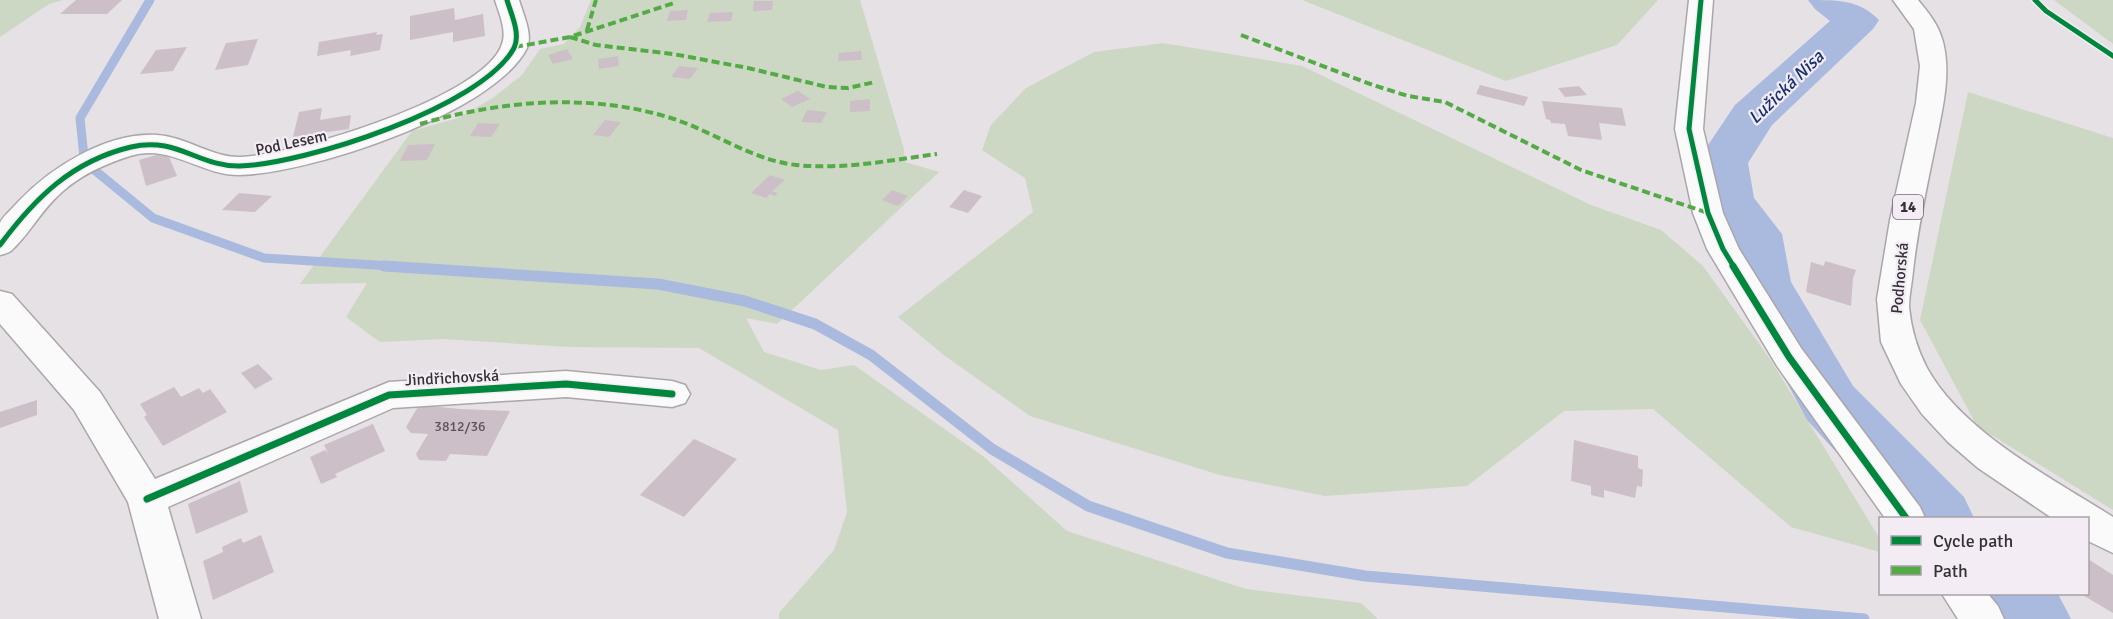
<svg xmlns="http://www.w3.org/2000/svg" width="2113" height="619" font-family="Signika,sans-serif">
<rect width="100%" height="100%" fill="#e5e1e5"/>
<g fill="#ccd8c4">
<path d="M0,0H63L49,4L0,37Z"/>
<path d="M591,0H860L904,149L905,162L939,172L777,324L746,318L764,352L821,370L854,365L984,457L1067,531L1246,589L1361,603L1378,619H779V613L834,550L847,512L838,430L699,348L569,347L443,339L380,342L346,317L367,283L300,284L412,131L458,118L493,98L522,75L540,49L564,44L580,27Z"/>
<path d="M1302,0H1658L1617,45L1506,81Z"/>
<path d="M2054,0H2113V44Z"/>
<path d="M1163,43L1302,66L1591,205L1661,230L1703,266L1770,359L1880,539V552L1791,527L1653,409L1564,411L1467,486L1325,496L1220,475L1030,416L945,356L898,317L1033,212L1025,178L982,150L991,125L1026,88L1094,52Z"/>
<path d="M1968,92L2113,138V510L1977,426L1920,320Z"/>
</g>
<g fill="none" stroke-linecap="round" stroke-linejoin="round">
<g stroke="#a9bade" stroke-width="9">
<path d="M84,157L80,118L150,0"/>
<path d="M92,168L153,218L264,258L407,267"/>
</g>
<path stroke="#a9bade" stroke-width="11" d="M384,266L658,284L745,301L815,324L871,355L992,449L1088,506L1227,553L1365,576L1864,619"/>
<g fill="#a9bade" fill-rule="evenodd">
<path d="M1808,0C1839,0 1860,0 1879,20L1873,29L1772,125L1748,163L1754,198L1782,234L1791,282L1853,386L1964,497L1974,518H1896L1807,420L1733,282L1726,237L1700,202L1696,163L1735,105L1830,21L1815,9Z"/>
<path d="M1975,594H2058L2071,619H1987Z"/>
</g>
</g>
<g fill="#cdbfc7">
<path d="M76,0H122L107,14H60Z"/>
<path d="M754,1H773L772,10L753,11Z"/>
<path d="M454,8L455,20L483,14L485,36L453,42V32L410,40V16Z"/>
<path d="M688,10L686,20L667,21L670,11Z"/>
<path d="M733,12L731,21L707,22L710,13Z"/>
<path d="M377,32L376,35L383,34L380,50L350,56L351,50L317,56L319,42Z"/>
<path d="M258,39L248,65L215,70L226,43Z"/>
<path d="M187,47L173,71L140,74L156,50Z"/>
<path d="M567,49L573,59L553,64L548,55Z"/>
<path d="M861,51L862,60L838,61L839,53Z"/>
<path d="M618,56L619,66L599,69L598,59Z"/>
<path d="M679,66L698,68L690,79L671,77Z"/>
<path d="M1480,85L1528,97L1524,106L1476,94Z"/>
<path d="M1579,86L1587,95L1565,97L1558,88Z"/>
<path d="M798,91L810,99L792,107L781,99Z"/>
<path d="M870,99V111L850,112V101Z"/>
<path d="M1542,101L1622,108L1626,126L1599,123L1602,140L1568,136L1565,124L1551,123L1550,120L1546,119Z"/>
<path d="M322,108L320,120L351,115L349,129L293,137L299,112Z"/>
<path d="M807,110L827,112L821,123L801,122Z"/>
<path d="M605,120L621,122L609,137L593,135Z"/>
<path d="M478,123L500,124L491,137L470,136Z"/>
<path d="M435,144L427,160L400,161L408,145Z"/>
<path d="M167,152L177,176L146,186L139,160Z"/>
<path d="M770,175L785,180L772,191L778,193L775,196L770,194L766,198L751,193Z"/>
<path d="M892,190L908,196L898,206L882,200Z"/>
<path d="M964,190L982,196L968,213L949,207Z"/>
<path d="M239,193L272,196L255,212L222,210Z"/>
<path d="M1825,261L1856,270L1853,278L1851,306L1806,292L1811,262L1824,266Z"/>
<path d="M258,364L273,379L255,389L241,373Z"/>
<path d="M174,387L181,397L199,388L203,393L210,389L227,412L163,446L144,417L147,415L140,404Z"/>
<path d="M37,400V415L0,428V412Z"/>
<path d="M419,405L460,409L510,411L487,456L450,454L446,461L419,460L416,454L428,434L411,433L406,427Z"/>
<path d="M373,424L385,451L335,474L337,477L321,484L310,457L325,450L328,453L324,445Z"/>
<path d="M694,439L737,459L684,517L640,495Z"/>
<path d="M1574,440L1638,456V468L1643,470L1642,487L1637,486L1635,498L1604,490V498L1591,495V486L1571,481Z"/>
<path d="M240,481L248,512L196,534L188,504Z"/>
<path d="M261,535L274,572L213,600L203,561L223,552L222,547L241,538L243,543Z"/>
<path d="M2088,559L2113,575V613L2081,594H2088Z"/>
</g>
<g fill="none" stroke-linecap="round" stroke-linejoin="round">
<defs>
<g id="minor">
<path d="M495,0H519C523,14 533,34 527,48C495,113 308,174 239,175C200,175 169,143 130,156C105,164 82,174 62,192C42,209 30,233 12,250C9,253 4,254 0,255C0,246 0,231 0,223C3,216 13,208 18,202C51,167 107,132 157,135C187,137 212,158 241,157C293,155 486,97 502,44C507,30 499,13 495,0Z"/>
<path d="M1689,0H1713L1703,129L1723,213L1739,249L1801,348L1920,507L1925,518H1885L1777,366L1707,249L1693,213L1675,129Z"/>
<path d="M0,291L12,294L100,392L155,479L389,382L566,371L672,381L685,385L690,394L685,403L672,407L566,397L393,408L168,507L201,619H159L128,502L74,410L0,324Z"/>
<path d="M1942,594H1988L1998,606L2004,619H1958Z"/>
</g>
<path id="major" d="M1893,0H1918C1929,13 1939,26 1943,42C1951,73 1943,107 1937,137C1928,181 1918,226 1913,271C1912,283 1909,295 1909,307C1911,328 1917,349 1927,368C1962,432 2053,479 2113,517V553L2088,541V518H2052L1978,468L1948,442L1922,414L1901,384L1881,342L1877,299L1890,220L1916,103L1920,66L1914,29Z"/>
</defs>
<use href="#minor" stroke="#aaa6aa" stroke-width="3"/>
<use href="#major" stroke="#aaa6aa" stroke-width="3"/>
<use href="#minor" fill="#fbfafb" fill-rule="evenodd"/>
<use href="#major" fill="#fbfafb" fill-rule="evenodd"/>
<g stroke="#54ab45" stroke-width="4" stroke-dasharray="8 4" stroke-linecap="butt">
<path d="M587,30L596,0"/>
<path d="M1241,35L1373,85L1408,96L1445,102L1581,170L1708,213"/>
<path d="M570,37L596,45L673,54L748,68L827,87L848,88L875,82"/>
<path d="M515,47L570,37L674,3"/>
<path d="M420,124C503,100 594,92 677,120C717,134 753,160 796,165C843,170 891,160 937,154"/>
</g>
<defs>
<g id="cycleway-far1">
<path d="M1701,0L1689,129L1708,213L1723,249L1734,267"/>
<path d="M2035,0L2046,11L2113,56"/>
<path d="M0,245C35,198 72,161 131,147C176,136 199,167 240,166C305,164 482,107 514,48C521,34 511,14 507,0"/>
</g>
<g id="cycleway">
<path d="M1733,266L1789,357L1906,518"/>
<path d="M147,499L389,395L566,384L672,394"/>
</g>
</defs>
<use href="#cycleway-far1" stroke="#f4ecf5" stroke-width="8"/>
<use href="#cycleway" stroke="#f4ecf5" stroke-width="10"/>
<use href="#cycleway-far1" stroke="#00873e" stroke-width="5"/>
<use href="#cycleway" stroke="#00873e" stroke-width="7"/>
</g>
<g text-anchor="middle" stroke-width="4.5" stroke-linejoin="round" paint-order="stroke">
<g font-size="14" fill="#5a545a">
<text x="460" y="431">3812/36</text>
</g>
<rect fill="#f4ecf5" stroke="#6e696f" stroke-width="1.5" x="1893" y="195" width="30" height="24" rx="4.5"/>
<g font-size="15" font-weight="bold" fill="#343135">
<text x="1908" y="212">14</text>
</g>
<g font-size="16" fill="#343135" stroke="#f4ecf5">
<text transform="translate(291 142) rotate(-12)" y="6">Pod Lesem</text>
<text transform="translate(1899 278) rotate(-85)" y="6">Podhorská</text>
<text transform="translate(452 377) rotate(-3)" y="6">Jindřichovská</text>
</g>
<g font-size="18" font-style="italic" fill="#17316d" stroke="#f4ecf5">
<text transform="translate(1786 87) rotate(-44)" y="6">Lužická Nisa</text>
</g>
</g>
<rect x="1879" y="517" width="210" height="78" fill="#f4ecf5" stroke="#a7a1a8" stroke-width="1.5"/>
<rect x="1891" y="536" width="30" height="9" fill="#00873e" stroke="#a7a1a8" stroke-width="1.5"/>
<text x="1933" y="547" font-size="18" fill="#343135">Cycle path</text>
<rect x="1891" y="566" width="30" height="9" fill="#54ab45" stroke="#a7a1a8" stroke-width="1.5"/>
<text x="1933" y="577" font-size="18" fill="#343135">Path</text>
</svg>
